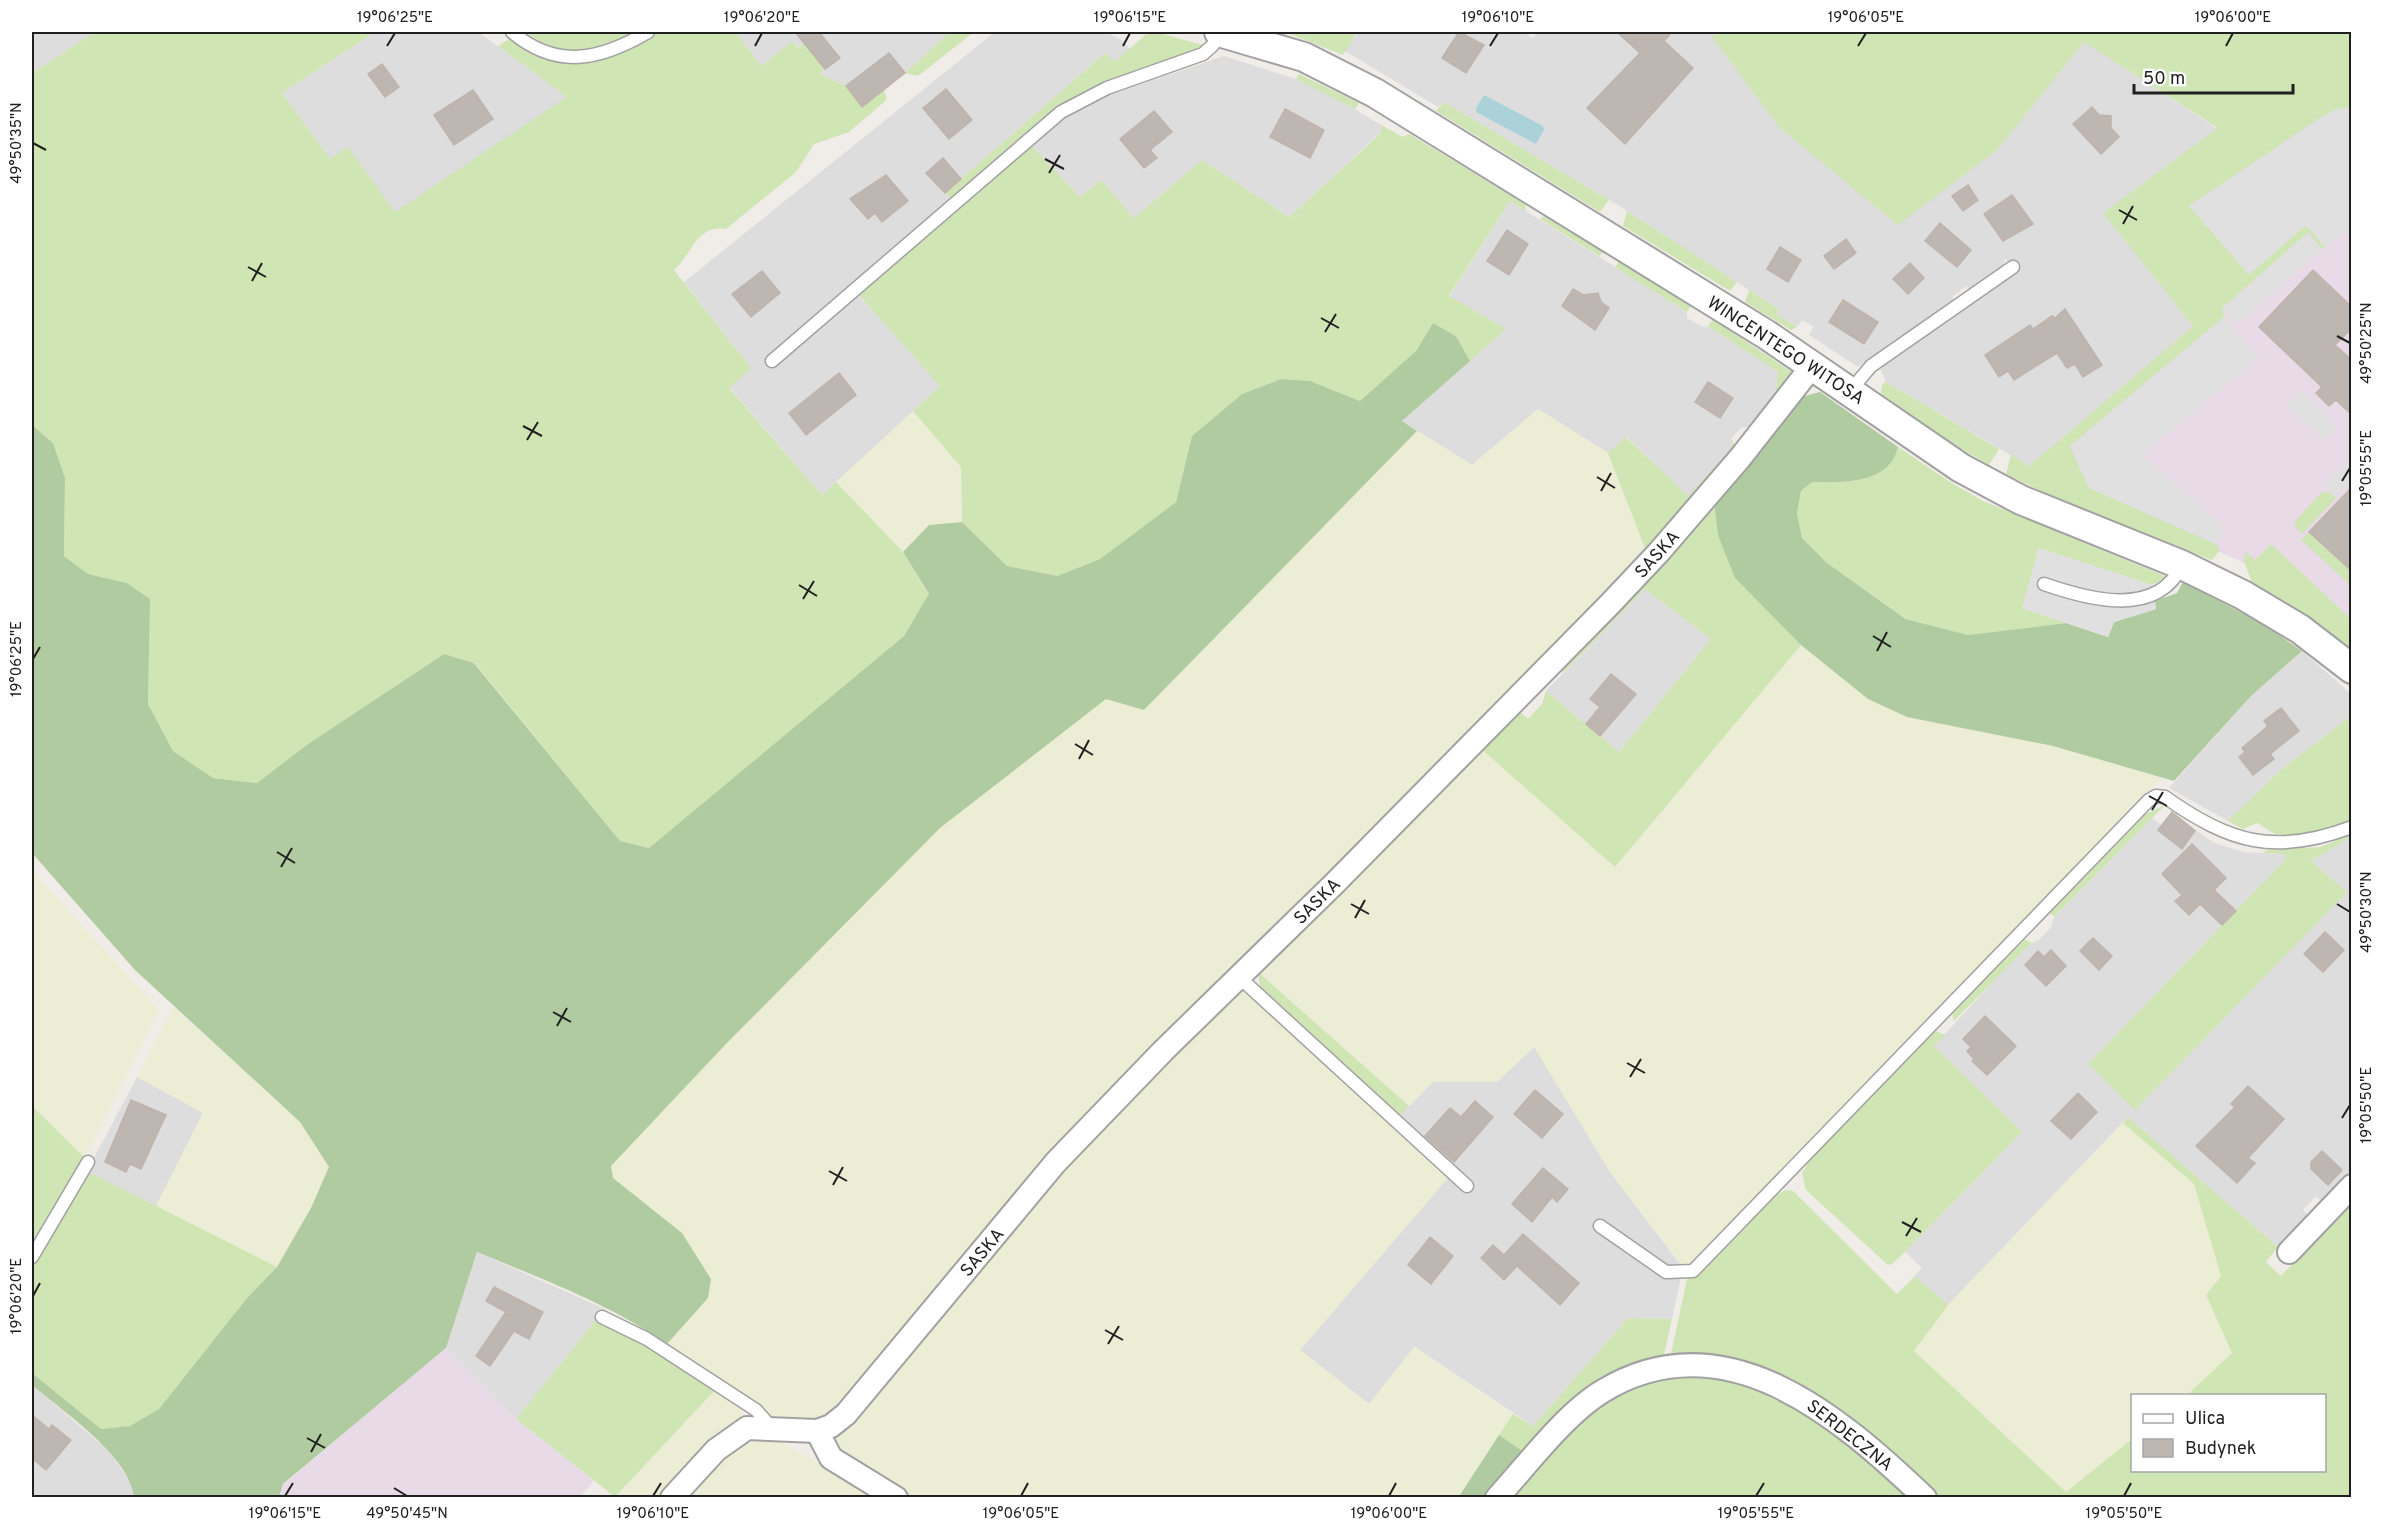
<svg xmlns="http://www.w3.org/2000/svg" width="2383" height="1529" font-family="Overpass,sans-serif">
<rect width="100%" height="100%" fill="#f0ede8"/>
<g fill="#dedddd">
<path d="M32,32H95L32,73Z"/>
<path d="M375,32H478L568,97L395,213L348,148L330,159L282,93Z"/>
<path d="M736,32H951L905,73L862,107L846,86L819,74L825,69L793,42L761,66Z"/>
<path d="M995,32H1105L1122,40L1130,49L1115,62L1105,53L945,193L951,199L852,288L941,386L822,495L729,387L751,368L684,282Z"/>
<path d="M1358,32H1523L1533,38L1538,32H1721L1713,38L1998,149L2084,41L2218,129L2103,213L2193,326L2029,466L1886,382L1880,368L2019,271L2005,259L2002,269L1970,290L1966,286L1953,296V302L1858,367L1809,335L1814,327L1802,320L1797,327L1776,314L1780,310L1621,207L1444,102L1438,107L1345,51Z"/>
<path d="M1224,56L1296,79L1331,95L1381,125V132L1289,217L1202,160L1134,218L1101,180L1080,197L1030,144L1067,115L1101,98Z"/>
<path d="M1510,201L1687,312V318L1703,327L1708,326L1778,372L1775,396L1748,427L1741,428L1731,438L1732,448L1688,497L1627,437L1608,453L1538,409L1472,465L1402,421L1506,329L1449,297Z"/>
<path d="M1645,589L1711,639L1619,752L1546,691Z"/>
<path d="M2302,651L2351,694V716L2282,769L2228,821L2169,788L2252,695Z"/>
<path d="M2172,812L2214,843L2244,852L2284,854L2286,859L2088,1064L2347,892L2311,861L2351,837V1171L2322,1201L2316,1196L2303,1210L2309,1216L2279,1248L2128,1117L1948,1305L1915,1276L1922,1268L1905,1252L2022,1132L1934,1046L1998,976L2031,943L2039,940L2051,927L2054,917L2152,818L2161,825Z"/>
<path d="M1534,1046L1610,1172L1683,1268L1672,1319L1628,1318L1533,1426L1415,1347L1369,1404L1300,1350L1447,1178L1391,1125L1433,1082H1497Z"/>
<path d="M137,1077L203,1113L156,1206L87,1171Z"/>
<path d="M477,1252L605,1309L516,1419L446,1348Z"/>
<path d="M32,1385L109,1451L133,1486L134,1497H32Z"/>
</g>
<g fill="#e8dae7">
<path d="M2352,59L2351,636L2282,580L2029,466L2193,326L2103,213Z"/>
<path d="M446,1348L516,1419L594,1481L580,1497L279,1498L283,1485Z"/>
</g>
<g fill="#ecedd5">
<path d="M1538,409L1608,453L1648,556L1329,879L842,1410L800,1426L771,1417L667,1344L708,1298L682,1233L613,1178L611,1166L724,1046L940,828L1106,698L1145,710L1417,431L1472,465Z"/>
<path d="M913,411L961,467L962,522L929,525L903,552L836,482Z"/>
<path d="M1801,645L1868,699L1907,717L2053,746L2162,778L1695,1261L1683,1267L1610,1172L1534,1047L1497,1082H1433L1409,1106L1258,972L1478,746L1615,867Z"/>
<path d="M32,870L159,1010L85,1158L32,1106Z"/>
<path d="M1238,991L1245,992L1448,1178L1300,1350L1369,1404L1414,1347L1513,1414L1458,1498L909,1497L887,1486L828,1444L835,1429L1059,1167Z"/>
<path d="M173,1007L300,1122L329,1167L311,1208L277,1267L156,1206L203,1113L137,1077Z"/>
<path d="M2123,1123L2194,1184L2222,1276L2206,1295L2232,1353L2187,1395L2132,1396V1439L2066,1492L1914,1351L1948,1305Z"/>
<path d="M716,1389L742,1409L740,1420L663,1497L615,1498Z"/>
<path d="M764,1440L780,1442L881,1497L689,1498L730,1454L748,1443Z"/>
</g>
<g fill="#cfe5b3">
<path d="M95,32H375L282,93L330,159L348,147L395,212L567,97L498,46L509,39L542,59L568,64L608,57L660,32H736L761,66L793,41L798,48L804,43L825,69L819,74L846,86L862,107L884,90L887,99L883,103L849,132L814,144L796,172L726,229C696,224 692,255 674,270L751,368L729,388L822,495L836,482L903,552L929,595L904,636L649,848L620,841L475,663L444,654L308,744L257,783L213,778L173,751L148,704L150,599L127,583L88,574L64,556L65,478L53,443L32,425V73Z"/>
<path d="M526,32H638C594,51 567,63 526,32Z"/>
<path d="M950,32H974L918,76L905,73Z"/>
<path d="M1155,32L1203,45L1191,53L1105,84L1080,94L1060,108L852,288L850,284L951,199L945,193L1105,53L1115,62L1145,35Z"/>
<path d="M1285,32H1357L1343,55Z"/>
<path d="M1721,32H2351V109H2337L2323,116L2189,206L2306,225L2325,247L2322,249L2308,233L2222,308L2224,317L2070,446L2089,488L2216,544L2220,550L2212,560L2049,495L2006,474L2011,455L2029,466L2193,326L2103,213L2218,128L2084,42L1998,149L1898,225L1779,127L1712,37Z"/>
<path d="M1299,74L1359,103L1355,109L1296,79Z"/>
<path d="M1444,102L1609,200L1600,212L1436,111Z"/>
<path d="M1381,125L1403,137L1409,134L1525,204L1526,211L1510,201L1449,296L1506,329L1470,361L1456,336L1433,323L1416,351L1360,401L1310,381L1281,379L1242,394L1192,436L1176,502L1100,559L1057,576L1007,566L962,522L961,467L913,411L940,386L857,293L1030,144L1080,197L1101,180L1134,218L1202,160L1289,217L1381,133Z"/>
<path d="M1627,211L1737,282L1730,291L1623,226Z"/>
<path d="M1544,216L1603,252L1599,256L1540,219Z"/>
<path d="M1619,261L1691,306L1687,312L1615,267Z"/>
<path d="M1749,290L1780,310L1776,314L1797,327L1791,330L1745,302Z"/>
<path d="M1713,319L1793,373L1756,422L1748,427L1775,396L1778,372L1708,326Z"/>
<path d="M1886,382L1999,449L1989,465L1941,436L1881,393L1882,385Z"/>
<path d="M1626,437L1688,496L1732,448L1731,438L1736,448L1648,556L1608,453Z"/>
<path d="M1898,447L1950,482L1983,501L2167,577L2152,585L2039,548L2022,608L2066,623L1968,635L1907,619L1827,563L1802,538L1797,513L1801,491L1812,482C1843,483 1890,484 1898,447Z"/>
<path d="M2322,492L2331,493L2336,498L2302,534L2295,526V521Z"/>
<path d="M1714,499L1735,578L1801,645L1615,867L1478,746L1515,708L1528,719L1542,704L1546,691L1619,752L1711,639L1645,589L1563,673L1562,664Z"/>
<path d="M2309,532L2351,571V586L2301,540Z"/>
<path d="M2271,544L2351,619V648L2310,617L2252,582L2244,562L2245,552L2255,560Z"/>
<path d="M2351,716V821L2304,836L2275,834L2257,823L2243,829L2228,821L2282,769Z"/>
<path d="M2165,805L2054,917L2050,913L2146,814Z"/>
<path d="M2351,834V837L2311,861L2347,892L2135,1110L2088,1064L2286,859L2284,854L2264,853L2266,850L2321,847Z"/>
<path d="M2025,939L2031,943L1954,1021L1952,1013Z"/>
<path d="M1258,972L1409,1106L1400,1116L1260,986Z"/>
<path d="M1935,1031L1945,1035L1934,1046L2022,1132L1905,1252L1892,1264L1888,1265L1806,1190L1802,1173L1813,1155Z"/>
<path d="M32,1106L85,1158L36,1240L32,1236Z"/>
<path d="M2128,1117L2278,1247L2266,1262L2281,1276L2351,1201V1497H1932L1828,1406L1669,1363L1687,1279L1702,1272L1777,1195L1785,1190L1793,1191L1897,1294L1915,1276L1948,1305L1914,1351L2066,1492L2132,1439V1470H2324V1396L2187,1395L2232,1353L2206,1295L2221,1276L2194,1184L2123,1123Z"/>
<path d="M87,1171L277,1267L247,1298L159,1409L130,1426L101,1429L32,1373V1267Z"/>
<path d="M1628,1318L1672,1319L1662,1363L1634,1372L1530,1456L1499,1435L1513,1414L1533,1426Z"/>
<path d="M596,1320L641,1340L716,1389L615,1497L516,1419Z"/>
<path d="M1691,1371L1784,1393L1916,1498H1506L1580,1415L1636,1380Z"/>
</g>
<g fill="#b0cba0">
<path d="M1433,323L1456,336L1470,361L1402,421L1417,431L1144,710L1106,699L940,828L724,1046L611,1166L613,1178L682,1233L711,1279L708,1298L667,1344C612,1305 540,1278 477,1252L446,1348L283,1484L279,1497H134C129,1455 63,1412 32,1385V1373L101,1429L130,1426L159,1409L247,1298L277,1267L311,1208L329,1167L300,1122L135,970L32,853V425L53,443L65,478L64,556L88,574L127,583L150,599L148,704L173,751L213,778L257,783L308,744L444,654L474,663L620,841L649,848L904,636L929,594L903,552L929,525L962,522L1007,566L1057,576L1100,559L1176,502L1192,436L1242,394L1281,379L1310,381L1360,401L1416,351Z"/>
<path d="M1820,392L1898,447C1890,484 1843,483 1812,482L1801,491L1797,513L1802,538L1827,563L1906,619L1968,635L2066,623L2108,637L2114,622L2156,609L2155,601L2177,593L2183,582L2263,624L2302,651L2252,695L2174,781L2053,746L1907,717L1868,699L1801,645L1735,578L1718,535L1714,499L1789,406L1805,396Z"/>
<path d="M1499,1435L1530,1456L1492,1497L1458,1498Z"/>
</g>
<g fill="#e0e0e0">
<path d="M2348,108L2352,109L2351,228L2325,247L2306,225L2249,275L2189,206L2323,116L2337,109Z"/>
<path d="M2307,233L2322,249L2236,325L2222,309Z"/>
<path d="M2224,317L2259,357L2142,455L2224,527L2216,544L2089,488L2070,446Z"/>
<path d="M2301,391L2337,426L2324,440L2287,405Z"/>
<path d="M2351,456V481L2336,498L2323,486Z"/>
<path d="M2039,548L2152,585L2156,609L2114,622L2108,637L2022,608Z"/>
</g>
<path fill="#acd2d9" d="M1484,95L1543,126L1544,130L1536,144L1476,112V108Z"/>
<g fill="#bdb6b1" stroke="#c0b3ab" stroke-width="1.5">
<path d="M795,32H819L840,58L825,69Z"/>
<path d="M1459,32L1484,45L1466,73L1442,58Z"/>
<path d="M1617,32H1672L1664,41L1693,68L1625,144L1587,108L1640,53Z"/>
<path d="M889,53L905,73L862,107L846,86Z"/>
<path d="M382,64L399,87L385,97L368,74Z"/>
<path d="M946,89L972,120L949,139L923,108Z"/>
<path d="M473,90L493,119L454,145L434,115Z"/>
<path d="M2092,107L2099,115L2111,116V128L2119,137L2101,154L2073,124Z"/>
<path d="M1285,109L1324,130L1310,158L1270,137Z"/>
<path d="M1154,111L1172,132L1150,150L1157,158L1144,168L1120,139Z"/>
<path d="M943,158L961,179L945,193L926,173Z"/>
<path d="M886,175L908,201L882,222L875,213L868,219L850,199Z"/>
<path d="M1968,185L1978,200L1963,211L1952,196Z"/>
<path d="M2012,195L2033,224L2003,241L1984,214Z"/>
<path d="M1940,223L1971,250L1957,267L1925,241Z"/>
<path d="M1507,230L1528,244L1509,275L1487,261Z"/>
<path d="M1846,239L1856,253L1834,269L1824,256Z"/>
<path d="M1780,247L1801,260L1788,282L1767,269Z"/>
<path d="M1910,263L1924,278L1908,294L1893,279Z"/>
<path d="M2313,270L2352,307V328L2335,345L2352,360V415L2336,400L2329,406L2316,393L2322,387L2259,327Z"/>
<path d="M762,271L780,293L751,317L732,294Z"/>
<path d="M1573,289L1583,295L1598,293L1601,302L1609,308L1595,330L1562,306Z"/>
<path d="M1843,300L1878,322L1864,344L1829,322Z"/>
<path d="M2065,309L2102,365L2083,377L2075,364L2067,368L2057,353L2014,380L2008,371L1999,377L1985,355L2030,325L2033,329L2052,316L2055,318Z"/>
<path d="M839,373L856,395L806,435L789,413Z"/>
<path d="M1708,382L1733,398L1720,418L1695,402Z"/>
<path d="M2352,487V571L2309,532Z"/>
<path d="M1611,674L1636,694L1600,736L1586,724L1600,707L1590,699Z"/>
<path d="M2281,708L2299,731L2270,754L2274,759L2253,775L2239,757L2245,752L2242,748L2268,726L2264,721Z"/>
<path d="M2172,812L2195,831L2182,849L2158,830Z"/>
<path d="M2192,844L2226,878L2214,890L2236,911L2222,925L2200,904L2189,915L2175,901L2182,895L2162,874Z"/>
<path d="M2325,932L2344,950L2323,972L2304,954Z"/>
<path d="M2093,938L2112,956L2099,970L2080,951Z"/>
<path d="M2051,950L2066,966L2046,986L2025,965L2038,951L2044,957Z"/>
<path d="M1985,1016L2016,1046L1987,1075L1972,1061L1974,1059L1967,1051L1971,1047L1963,1039Z"/>
<path d="M2248,1086L2284,1119L2248,1158L2255,1163L2237,1183L2196,1146L2235,1107L2231,1104Z"/>
<path d="M1535,1090L1563,1114L1542,1138L1514,1114Z"/>
<path d="M2078,1093L2097,1112L2071,1139L2051,1121Z"/>
<path d="M131,1100L166,1115L141,1169L130,1164L126,1172L105,1162Z"/>
<path d="M1475,1101L1493,1117L1454,1162L1425,1136L1450,1108L1461,1117Z"/>
<path d="M2322,1151L2342,1170L2328,1185L2311,1169V1162Z"/>
<path d="M1543,1168L1568,1189L1557,1202L1552,1197L1532,1222L1512,1204Z"/>
<path d="M1523,1234L1579,1283L1560,1305L1517,1266L1504,1280L1481,1258L1493,1245L1504,1255Z"/>
<path d="M1430,1237L1453,1256L1431,1284L1408,1265Z"/>
<path d="M494,1287L543,1312L529,1339L514,1331L490,1366L476,1356L506,1312L486,1301Z"/>
<path d="M32,1415L49,1429L52,1425L71,1440L46,1470L32,1458Z"/>
</g>
<g fill="none" stroke-linecap="round" stroke-linejoin="round">
<defs>
<g id="service">
<path d="M512,32C557,70 600,60 648,32"/>
<path d="M772,361L1061,112L1107,88L1203,54L1213,45L1218,32"/>
<path d="M1850,391L1871,366L2013,267"/>
<path d="M2044,584C2087,599 2157,619 2182,565"/>
<path d="M1239,977L1467,1186"/>
<path d="M1600,1226L1666,1272L1693,1271L2149,800L2156,796L2165,797C2230,843 2275,856 2352,827"/>
<path d="M32,1257L88,1162"/>
<path d="M602,1317L647,1339L756,1410L772,1428"/>
</g>
<g id="minor">
<path d="M2289,1252L2352,1186"/>
<path d="M817,1431L831,1458L896,1498"/>
<path d="M672,1498L716,1450L747,1428L817,1431L831,1426L846,1414L1056,1162L1164,1050L1335,883L1609,605L1659,552L1740,458L1813,365"/>
<path d="M1497,1498C1527,1465 1566,1413 1603,1391C1725,1317 1840,1417 1925,1498"/>
</g>
<path id="tertiary" d="M1219,32L1304,57L1375,93L1767,335L1961,468L2021,500L2182,565L2243,595L2300,629L2352,669"/>
</defs>
<use href="#service" stroke="#a1a1a1" stroke-width="15"/>
<use href="#minor" stroke="#a1a1a1" stroke-width="26"/>
<use href="#tertiary" stroke="#a1a1a1" stroke-width="32"/>
<use href="#service" stroke="#fff" stroke-width="12"/>
<use href="#minor" stroke="#fff" stroke-width="22"/>
<use href="#tertiary" stroke="#fff" stroke-width="28"/>
</g>
<path fill="none" stroke="#202020" stroke-width="2" d="M387,46L395,33M755,46L762,33M1123,46L1130,33M1490,46L1498,33M1858,46L1866,33M2226,46L2233,33M33,143L46,150M1045,159L1064,169M1049,173L1060,155M2119,210L2137,220M2123,224L2133,206M248,267L266,277M252,281L262,263M1321,318L1339,328M1325,332L1336,314M2337,336L2350,343M523,426L542,436M527,440L538,422M1597,477L1615,488M2342,481L2350,468M1601,491L1611,473M799,585L817,596M803,599L814,581M1873,636L1891,647M1877,651L1887,632M33,659L40,647M1075,744L1093,755M1079,759L1089,740M2149,796L2167,806M2152,810L2163,792M277,852L295,863M281,867L292,848M1351,904L1369,914M2337,904L2350,912M1355,918L1365,900M553,1012L571,1022M557,1026L567,1008M1627,1063L1645,1073M1630,1077L1641,1059M2342,1118L2350,1105M829,1171L847,1181M833,1185L843,1167M1902,1222L1921,1232M1906,1236L1917,1218M33,1296L40,1283M1105,1330L1123,1340M1108,1344L1119,1326M307,1438L325,1448M311,1452L321,1434M394,1488L407,1496M285,1496L293,1483M653,1496L661,1483M1021,1496L1028,1483M1389,1496L1396,1483M1756,1496L1764,1483M2124,1496L2131,1483"/>
<g text-anchor="middle" stroke-width="4.5" stroke-linejoin="round" paint-order="stroke">
<g font-size="18" fill="#202020" stroke="#fff">
<text transform="translate(1786 350) rotate(33)" y="6">WINCENTEGO WITOSA</text>
<text transform="translate(1657 554) rotate(-48)" y="6">SASKA</text>
<text transform="translate(1317 901) rotate(-45)" y="6">SASKA</text>
<text transform="translate(982 1252) rotate(-50)" y="6">SASKA</text>
<text transform="translate(1850 1435) rotate(38)" y="6">SERDECZNA</text>
</g>
</g>
<rect width="2383" height="1529" fill="none" stroke="#ffffff" stroke-width="66"/>
<rect x="2131" y="1394" width="195" height="78" fill="#ffffff" stroke="#a6a6a6" stroke-width="1.5"/>
<rect x="2143" y="1414" width="30" height="9" fill="#ffffff" stroke="#a6a6a6" stroke-width="1.5"/>
<text x="2185" y="1424" font-size="18" fill="#202020">Ulica</text>
<rect x="2143" y="1439" width="30" height="18" fill="#bdb6b1" stroke="#a6a6a6" stroke-width="1.5"/>
<text x="2185" y="1454" font-size="18" fill="#202020">Budynek</text>
<path d="M2134 84v9h159v-9" fill="none" stroke="#202020" stroke-width="3"/>
<text x="2143" y="84" font-size="18" fill="#202020" stroke="#ffffff" stroke-width="4.5" paint-order="stroke">50 m</text>
<rect x="33" y="33" width="2317" height="1463" fill="none" stroke="#202020" stroke-width="2"/>
<g font-size="15" text-anchor="middle" fill="#202020">
<text x="395" y="22">19°06'25"E</text>
<text x="762" y="22">19°06'20"E</text>
<text x="1130" y="22">19°06'15"E</text>
<text x="1498" y="22">19°06'10"E</text>
<text x="1866" y="22">19°06'05"E</text>
<text x="2233" y="22">19°06'00"E</text>
<text transform="translate(16 143) rotate(-90)" y="5">49°50'35"N</text>
<text transform="translate(2366 343) rotate(-90)" y="5">49°50'25"N</text>
<text transform="translate(2366 468) rotate(-90)" y="5">19°05'55"E</text>
<text transform="translate(16 659) rotate(-90)" y="5">19°06'25"E</text>
<text transform="translate(2366 912) rotate(-90)" y="5">49°50'30"N</text>
<text transform="translate(2366 1105) rotate(-90)" y="5">19°05'50"E</text>
<text transform="translate(16 1296) rotate(-90)" y="5">19°06'20"E</text>
<text x="285" y="1518">19°06'15"E</text>
<text x="407" y="1518">49°50'45"N</text>
<text x="653" y="1518">19°06'10"E</text>
<text x="1021" y="1518">19°06'05"E</text>
<text x="1389" y="1518">19°06'00"E</text>
<text x="1756" y="1518">19°05'55"E</text>
<text x="2124" y="1518">19°05'50"E</text>
</g>
</svg>
